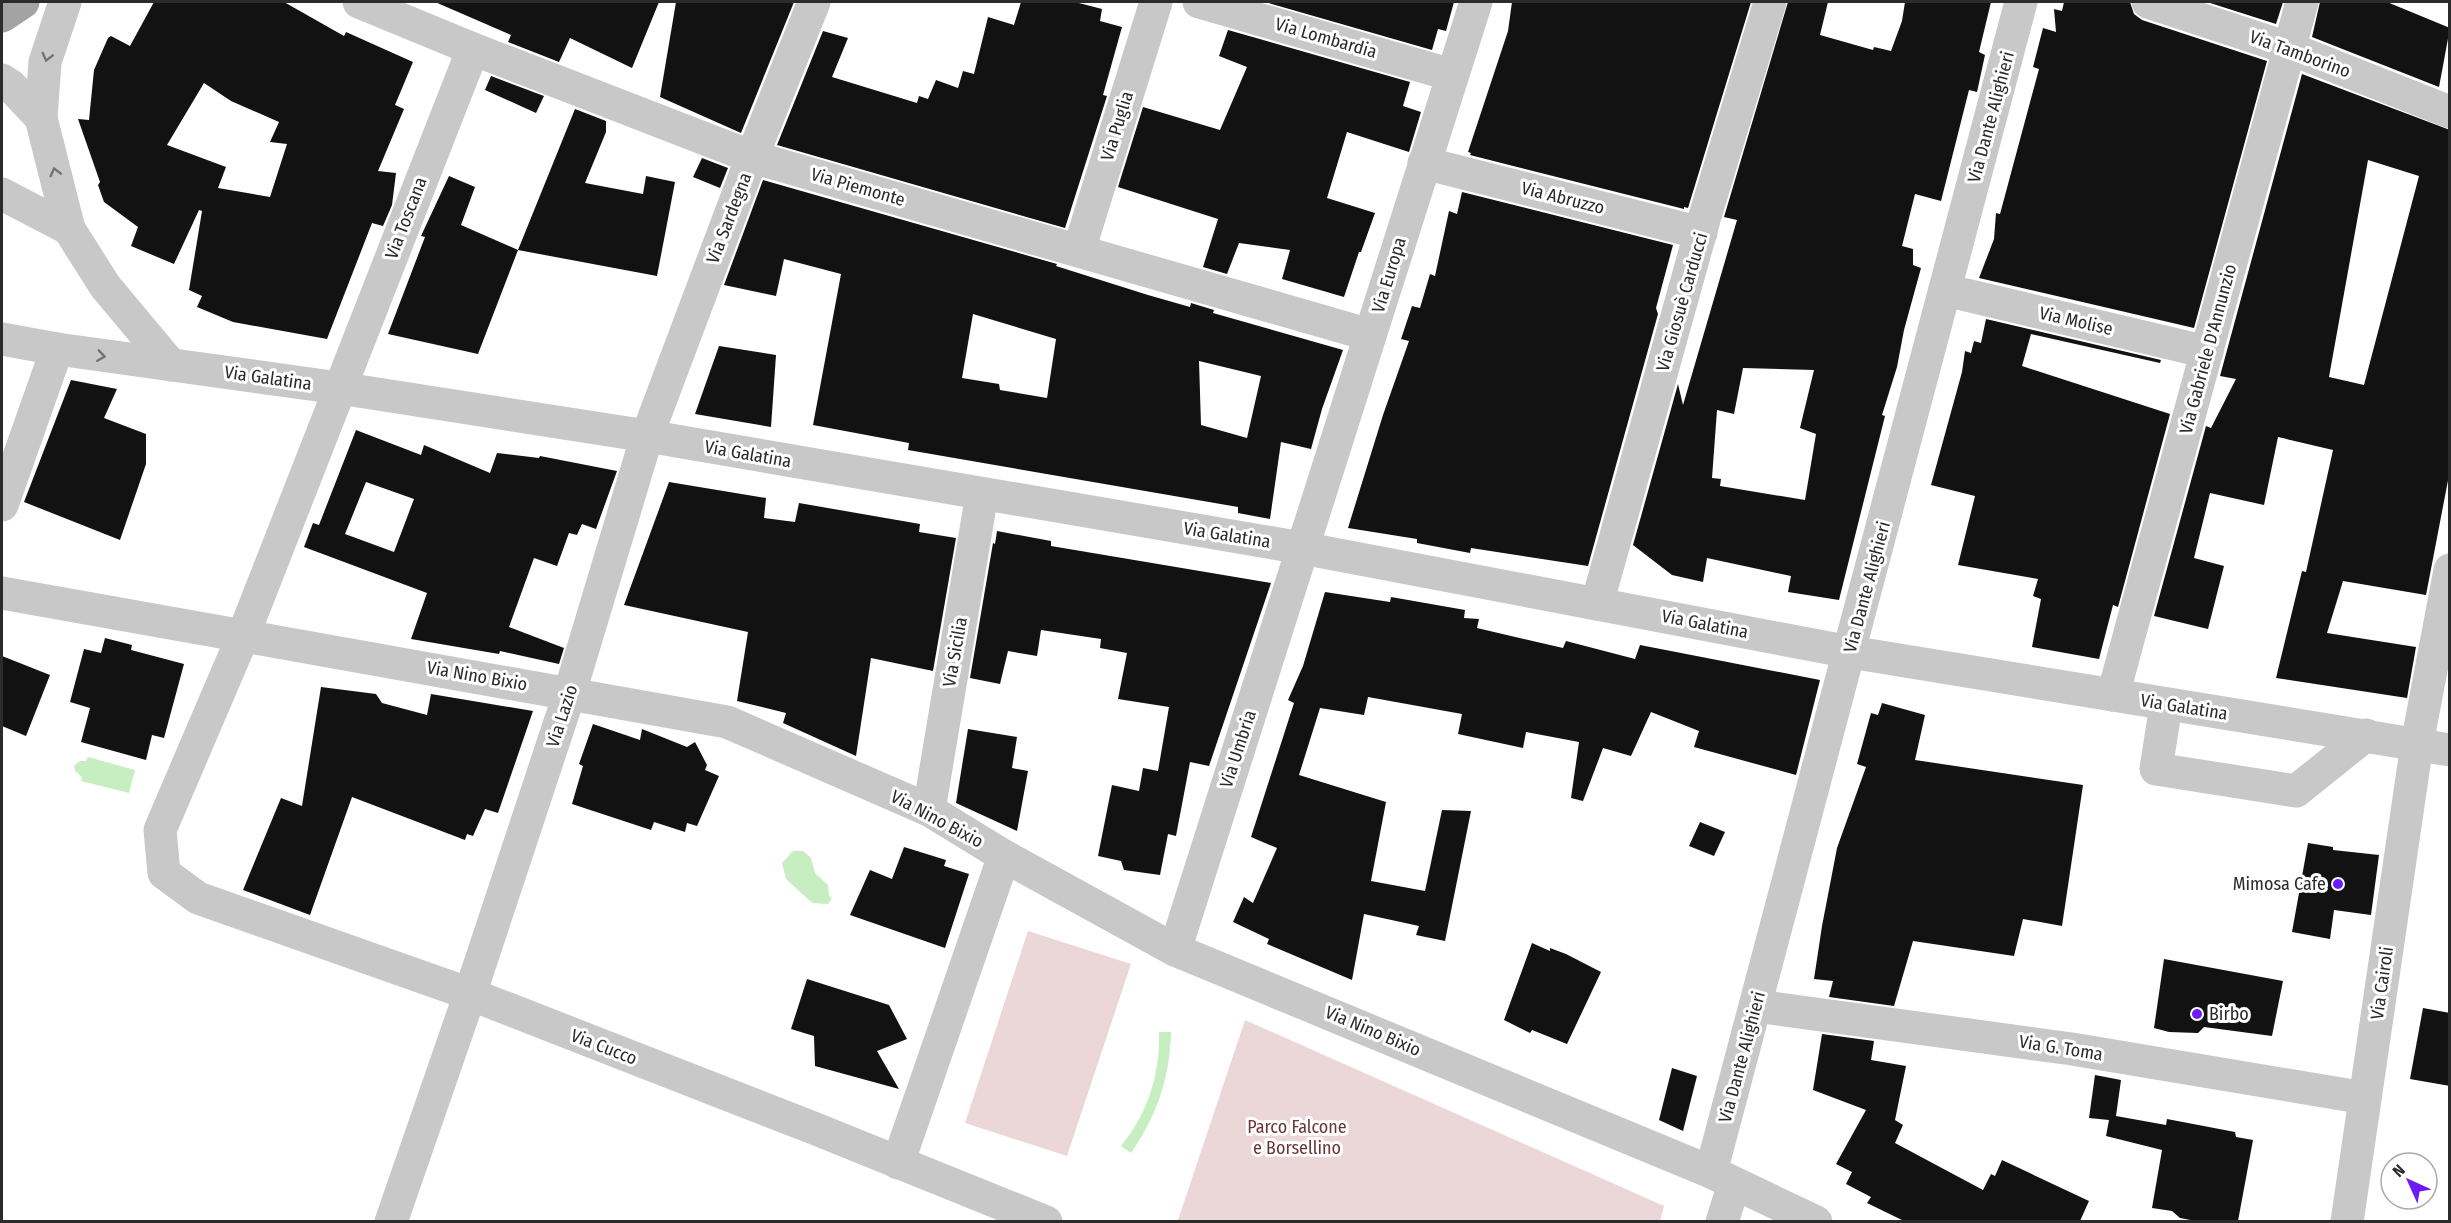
<svg xmlns="http://www.w3.org/2000/svg" width="2451" height="1223" font-family="'Fira Sans Condensed',sans-serif">
<rect width="100%" height="100%" fill="#fff"/>
<g fill="#ebd7d8">
<path d="M1028,931L1131,964L1067,1156L965,1123Z"/>
<path d="M1245,1020L1664,1206L1660,1221L1183,1222L1178,1220Z"/>
</g>
<g fill="#c7eec0">
<path d="M88,757L135,770L129,793L81,781L82,777L75,771L74,766L80,761H86Z"/>
<path d="M793,851H803L811,858L815,873L828,885L829,896L832,898L828,904L813,903L810,901L786,879L782,863Z"/>
<path d="M1159,1032H1171C1170,1077 1157,1116 1131,1153L1121,1146C1148,1113 1160,1075 1159,1032Z"/>
</g>
<g fill="#121212" fill-rule="evenodd">
<path d="M154,2H284L344,36L346,32L413,62L395,105L404,109L378,171L396,173L392,205L383,226L372,223L327,339L233,322L197,307L202,296L189,290L202,211L199,210L174,264L131,246L138,227L104,202L98,185L100,182L78,119L89,120L94,70L108,38L111,36L130,46ZM204,83L231,101L279,122L270,142L287,144L270,197L218,188L226,167L167,145Z"/>
<path d="M435,2H659L632,68L570,38L559,62L508,42L511,35Z"/>
<path d="M676,2H794L741,133L660,97Z"/>
<path d="M1021,2H1075L1102,9L1100,21L1122,27L1103,95L1107,96L1065,228L777,145L823,31L848,38L832,77L917,103L919,96L928,99L936,80L958,88L963,71L974,74L988,17L1014,25Z"/>
<path d="M1265,2H1454L1446,31L1438,29L1432,50Z"/>
<path d="M1512,2H1751L1688,208L1684,207V209L1470,155L1471,153L1468,152L1508,31Z"/>
<path d="M1788,2H1828L1820,35L1873,50L1874,47L1891,51L1902,21L1905,2H1991L1979,52L1985,55L1977,92L1969,90L1941,201L1915,194L1902,246L1913,249V265L1921,268L1904,330L1897,367L1882,415L1885,416L1839,600L1788,592L1791,576L1707,558L1703,582L1672,575L1633,545L1678,384L1683,405L1737,220L1724,217ZM1743,368L1814,370L1800,428L1816,434L1805,500L1720,486L1721,479L1712,478L1717,410L1734,414Z"/>
<path d="M2064,2H2130L2134,14L2142,20L2267,61L2194,328L1979,278L1994,239L1996,213L2000,214L2039,69L2033,67L2043,28L2056,32L2054,9L2062,11Z"/>
<path d="M2207,2H2283L2276,24Z"/>
<path d="M2320,2H2387L2450,28L2439,87L2312,37Z"/>
<path d="M1228,30L1410,82L1403,106L1421,112L1409,152L1347,132L1327,198L1375,213L1361,252H1359L1344,297L1282,279L1290,250L1239,243L1227,274L1203,267L1218,219L1118,187L1143,107L1220,130L1247,67L1219,56Z"/>
<path d="M2302,74L2450,130V470L2426,595L2343,581L2327,633L2416,647L2407,698L2276,678L2302,571L2306,572L2333,450L2278,437L2264,505L2210,493L2194,558L2224,566L2208,629L2154,616L2206,426L2211,428L2236,379L2220,376ZM2368,160L2419,176L2364,385L2329,377Z"/>
<path d="M491,76L544,96L536,113L485,90Z"/>
<path d="M575,109L606,121V132L585,183L643,194L646,176L675,182L657,276L518,250Z"/>
<path d="M702,158L728,168L720,188L693,177Z"/>
<path d="M449,176L475,187L461,225L518,250L478,354L388,334L425,237L421,236Z"/>
<path d="M763,180L1057,264L1056,266L1148,295L1190,307L1191,303L1214,310L1213,313L1343,350L1322,409L1311,449L1281,442L1270,519L1238,513V507L908,450L909,443L813,425L841,274L784,259L776,296L724,285ZM973,314L1056,339L1047,398L1000,390L999,384L962,378ZM1199,361L1261,376L1247,438L1201,425Z"/>
<path d="M1462,192L1673,245L1656,308L1658,314L1588,566L1471,548L1470,553L1417,543V539L1348,528L1383,415L1409,341L1401,339L1412,306L1420,308L1430,274L1435,276L1449,211L1457,214Z"/>
<path d="M1986,319L2161,360L2160,363L2031,334L2022,366L2170,414L2118,607L2113,605L2099,659L2032,647L2041,599L2033,596L2038,579L1958,565L1975,496L1931,485L1962,372L1965,351L1971,353L1974,341L1981,343Z"/>
<path d="M719,346L776,355L771,427L695,414Z"/>
<path d="M71,380L117,389L104,418L146,434V464L120,540L24,502Z"/>
<path d="M356,430L421,455L424,445L490,473L497,453L539,458L540,456L617,471L596,529L582,524L577,535L569,533L557,566L534,558L509,627L564,648L559,664L500,651L499,654L411,639L427,593L304,547L313,523L319,525ZM366,482L414,499L394,552L345,534Z"/>
<path d="M669,482L766,498L764,518L795,522L799,503L920,524L919,532L956,538L933,671L871,658L856,756L783,723L786,713L737,701L748,632L624,605Z"/>
<path d="M997,531L1051,541V546L1271,583L1209,766L1190,762L1176,836L1168,834L1160,875L1124,870L1121,861L1098,856L1112,785L1139,791L1143,768L1158,771L1169,707L1118,699L1127,653L1100,648L1101,639L1041,630L1037,656L1008,651L1000,684L970,678L993,543L995,544Z"/>
<path d="M1325,592L1390,602L1391,597L1465,610L1464,618L1479,619L1477,628L1563,648L1566,641L1635,659L1640,645L1820,680L1796,775L1694,747L1699,731L1651,712L1631,756L1603,748L1583,801L1571,798L1579,742L1526,732L1523,748L1458,734L1462,714L1368,697L1364,715L1320,708L1299,775L1386,802L1371,881L1425,891L1442,810L1471,811L1445,941L1416,935L1419,926L1364,914L1352,980L1267,944L1269,939L1233,922L1244,897L1253,903L1277,848L1251,837L1294,703L1288,700L1303,666Z"/>
<path d="M105,638L132,645L131,650L184,664L164,738L152,735L146,760L81,742L90,708L70,702L84,649L101,653Z"/>
<path d="M2,656L50,675L26,736L2,726Z"/>
<path d="M321,687L376,694L382,703L427,715L431,694L533,711L498,813L485,809L473,836L467,834L465,840L352,797L310,915L243,890L281,798L302,806Z"/>
<path d="M1882,703L1925,715L1915,760L2083,785L2062,926L2023,919L2014,956L1913,941L1894,1006L1829,997L1833,981L1814,979L1822,926L1837,848L1866,767L1857,764L1871,713L1878,715Z"/>
<path d="M593,724L640,740L642,729L687,747L695,742L707,765L705,770L719,776L697,826L687,823L685,832L654,822L651,830L572,804L583,766L579,764Z"/>
<path d="M968,729L1017,737L1012,768L1028,771L1017,831L956,803Z"/>
<path d="M1700,822L1725,832L1714,856L1689,846Z"/>
<path d="M2308,843L2333,847V850L2379,855L2371,915L2334,910L2330,939L2292,932Z"/>
<path d="M904,847L946,860L944,866L969,874L945,948L850,915L870,870L892,879Z"/>
<path d="M1532,943L1550,951V948L1566,954L1601,972L1567,1044L1532,1030L1530,1033L1504,1020Z"/>
<path d="M2164,959L2283,981L2272,1036L2204,1027L2198,1033L2169,1032L2154,1028Z"/>
<path d="M807,979L889,1005L907,1039L877,1051L899,1089L815,1066L814,1036L791,1029Z"/>
<path d="M2423,1008L2450,1013V1086L2410,1079Z"/>
<path d="M1822,1034L1874,1041L1871,1060L1906,1066L1895,1120L1903,1125L1895,1143L1983,1190L1991,1174L1995,1176L2002,1160L2089,1201L2080,1221H1904L1867,1203L1871,1197L1846,1184L1852,1172L1836,1164L1866,1110L1813,1090Z"/>
<path d="M1672,1068L1697,1076L1683,1131L1659,1120Z"/>
<path d="M2095,1075L2121,1080L2116,1116L2166,1125L2167,1119L2235,1132L2236,1137L2253,1140L2238,1221H2196L2180,1218L2172,1211L2152,1208L2162,1150L2106,1136L2109,1120L2089,1118Z"/>
</g>
<g fill="none" stroke-linecap="round" stroke-linejoin="round">
<g stroke="#c8c8c8" stroke-width="33">
<path d="M359,2L473,49L752,157L1370,335"/>
<path d="M1199,2L1452,75"/>
<path d="M2148,2L2291,49L2450,112"/>
<path d="M473,49L243,636L160,830L164,873L198,898L470,994L816,1129L1046,1222"/>
<path d="M2,80L11,86L41,118L69,229L105,286L171,365"/>
<path d="M41,118L45,62L65,2"/>
<path d="M1424,163L1701,233"/>
<path d="M2,194L69,229"/>
<path d="M1079,250L1156,2"/>
<path d="M1945,290L2207,352"/>
<path d="M2,339L57,349L339,388L647,436L1302,548L1850,652L2450,750"/>
<path d="M2,505L57,349"/>
<path d="M2,593L727,722L929,810L1004,856L1175,950L1711,1172L1816,1222"/>
<path d="M1597,604L1705,216L1770,2"/>
<path d="M2113,695L2302,2"/>
<path d="M2166,705L2156,769L2296,791L2366,735"/>
<path d="M929,810L982,494"/>
<path d="M1175,950L1476,2"/>
<path d="M1756,1006L2072,1049L2365,1098"/>
<path d="M898,1163L1004,856"/>
<path d="M1711,1172L2021,2"/>
<path d="M391,1222L470,994L570,692L647,436L752,157L814,2"/>
<path d="M1722,1222L1734,1184"/>
<path d="M2347,1222L2417,744L2450,570"/>
</g>
<path stroke="#a3a3a3" stroke-width="33" d="M2,16L23,2"/>
</g>
<defs><path id="oneway-chevron" d="M-2-3.5L2.5 0L-2 3.5" fill="none" stroke-width="1.6" stroke-linecap="round" stroke-linejoin="round" transform="scale(1.5)"/></defs>
<g stroke="#727272">
<use href="#oneway-chevron" transform="translate(47 57) rotate(104)"/>
<use href="#oneway-chevron" transform="translate(55 172) rotate(-104)"/>
<use href="#oneway-chevron" transform="translate(101 356) rotate(8)"/>
</g>
<g fill="#6d1bf5" stroke="#fff" stroke-width="2">
<circle cx="2338" cy="884" r="6"/>
<circle cx="2197" cy="1014" r="6"/>
</g>
<g text-anchor="middle" stroke-width="6" stroke-linejoin="round" paint-order="stroke">
<g font-size="18" fill="#2b2b2b" stroke="#fff">
<text transform="translate(1326 38) rotate(16)" y="6">Via Lombardia</text>
<text transform="translate(2300 54) rotate(20)" y="6">Via Tamborino</text>
<text transform="translate(1991 117) rotate(-75)" y="6">Via Dante Alighieri</text>
<text transform="translate(1117 126) rotate(-73)" y="6">Via Puglia</text>
<text transform="translate(858 187) rotate(16)" y="6">Via Piemonte</text>
<text transform="translate(1563 198) rotate(14)" y="6">Via Abruzzo</text>
<text transform="translate(406 218) rotate(-69)" y="6">Via Toscana</text>
<text transform="translate(729 218) rotate(-69)" y="6">Via Sardegna</text>
<text transform="translate(1389 275) rotate(-73)" y="6">Via Europa</text>
<text transform="translate(1682 302) rotate(-74)" y="6">Via Giosuè Carducci</text>
<text transform="translate(2076 321) rotate(13)" y="6">Via Molise</text>
<text transform="translate(2208 349) rotate(-75)" y="6">Via Gabriele D'Annunzio</text>
<text transform="translate(268 378) rotate(8)" y="6">Via Galatina</text>
<text transform="translate(748 454) rotate(10)" y="6">Via Galatina</text>
<text transform="translate(1227 535) rotate(9)" y="6">Via Galatina</text>
<text transform="translate(1867 587) rotate(-75)" y="6">Via Dante Alighieri</text>
<text transform="translate(1705 624) rotate(11)" y="6">Via Galatina</text>
<text transform="translate(955 652) rotate(-80)" y="6">Via Sicilia</text>
<text transform="translate(477 676) rotate(10)" y="6">Via Nino Bixio</text>
<text transform="translate(2184 707) rotate(9)" y="6">Via Galatina</text>
<text transform="translate(562 716) rotate(-72)" y="6">Via Lazio</text>
<text transform="translate(1238 749) rotate(-72)" y="6">Via Umbria</text>
<text transform="translate(937 819) rotate(28)" y="6">Via Nino Bixio</text>
<text transform="translate(2382 983) rotate(-82)" y="6">Via Cairoli</text>
<text transform="translate(1373 1031) rotate(23)" y="6">Via Nino Bixio</text>
<text transform="translate(604 1047) rotate(21)" y="6">Via Cucco</text>
<text transform="translate(2061 1048) rotate(9)" y="6">Via G. Toma</text>
<text transform="translate(1742 1057) rotate(-75)" y="6">Via Dante Alighieri</text>
</g>
<g font-size="18" fill="#2b2b2b" stroke="#fff" text-anchor="end">
<text x="2326" y="890">Mimosa Cafe</text>
<text x="2209" y="1020" text-anchor="start">Birbo</text>
</g>
<g font-size="18" fill="#6a3536" stroke="#fff">
<text x="1297" y="1133">Parco Falcone<tspan x="1297" dy="21">e Borsellino</tspan></text>
</g>
</g>
<rect width="2451" height="1223" fill="none" stroke="#2b2b2b" stroke-width="6"/>
<g transform="translate(2409 1181) rotate(315)"><circle r="28" fill="#ffffff" stroke="#aaaaaa" stroke-width="1.5"/>
<path d="M0-4.5L10 22L0 15L-10 22Z" fill="#6d1bf5"/>
<text y="-9" font-size="16" font-weight="bold" text-anchor="middle" fill="#2b2b2b">N</text>
</g>
</svg>
